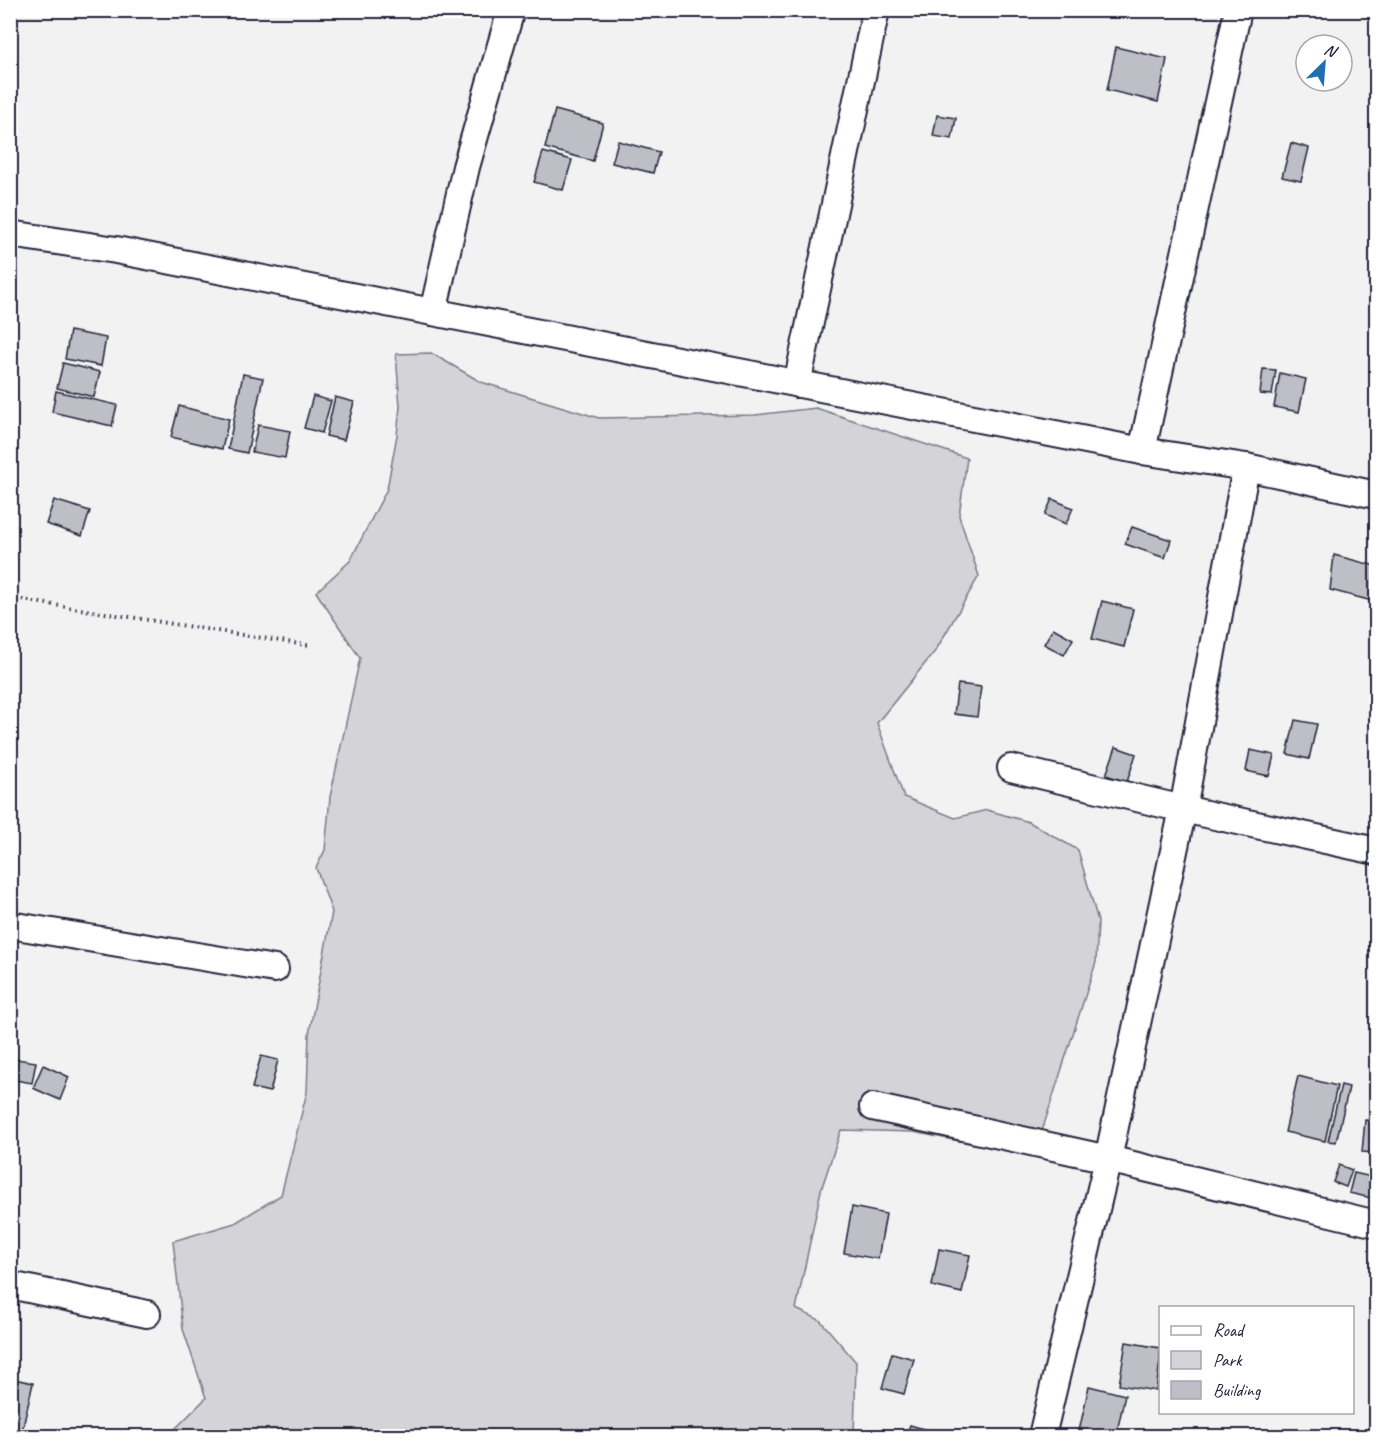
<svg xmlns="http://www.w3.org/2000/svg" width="1387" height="1447" font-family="Caveat,sans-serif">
<rect width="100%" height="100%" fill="#f2f2f3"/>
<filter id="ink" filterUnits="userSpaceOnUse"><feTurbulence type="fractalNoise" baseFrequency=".0167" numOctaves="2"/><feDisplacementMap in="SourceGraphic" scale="12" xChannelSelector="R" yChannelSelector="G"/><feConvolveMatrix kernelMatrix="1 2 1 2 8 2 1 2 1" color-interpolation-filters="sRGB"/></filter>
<g filter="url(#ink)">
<path fill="#d3d3d8" stroke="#7a7a8a" stroke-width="1.5" d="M431,353L481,382L599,418L755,415L816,408L967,458L959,516L979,576L936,650L877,723L904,797L955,818L987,810L1029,822L1078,850L1098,921L1096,962L1042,1131L1005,1150L913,1132L841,1130L821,1190L796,1309L820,1320L856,1362L854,1436H168L206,1398L183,1329L173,1241L235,1223L281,1195L307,1092L309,1034L332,912L316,868L325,850L330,797L360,658L316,592L350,561L387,489L397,435L400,406L396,354Z"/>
<g fill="#bebec6" stroke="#22223b" stroke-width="1.5">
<path d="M1116,47L1167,59L1158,102L1107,90Z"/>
<path d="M555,110L603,123L593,161L545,148Z"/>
<path d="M937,115L956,118L952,139L933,136Z"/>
<path d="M618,141L659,152L653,173L612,163Z"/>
<path d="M1291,143L1309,148L1301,181L1282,177Z"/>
<path d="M543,152L572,160L563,190L534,182Z"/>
<path d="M70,331L106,338L101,366L65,359Z"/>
<path d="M63,363L100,372L94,397L57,388Z"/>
<path d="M1263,369L1276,370L1272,395L1260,394Z"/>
<path d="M1280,373L1306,379L1299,412L1274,407Z"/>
<path d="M243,374L263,378L247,453L228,449Z"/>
<path d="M56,391L117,405L112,426L52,412Z"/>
<path d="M313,396L331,401L322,433L304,428Z"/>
<path d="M335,397L354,402L344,440L326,436Z"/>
<path d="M179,406L229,419L222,449L171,437Z"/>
<path d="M258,425L290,431L285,458L252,452Z"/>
<path d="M1052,499L1073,508L1066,524L1045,515Z"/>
<path d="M54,500L90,511L82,536L46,524Z"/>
<path d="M1132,527L1171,540L1165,558L1125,544Z"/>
<path d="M1334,555L1376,566V602L1330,590Z"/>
<path d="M1102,601L1133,609L1124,647L1092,639Z"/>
<path d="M1053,628L1073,639L1064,655L1044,644Z"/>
<path d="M958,684L981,687L977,717L954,714Z"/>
<path d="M1295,720L1317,724L1309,759L1287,754Z"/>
<path d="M1116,747L1136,754L1127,782L1106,775Z"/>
<path d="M1250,750L1274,755L1269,776L1246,771Z"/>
<path d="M261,1056L278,1060L270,1092L252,1088Z"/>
<path d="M10,1058L36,1062L32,1083L10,1079Z"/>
<path d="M43,1065L69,1077L60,1100L33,1088Z"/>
<path d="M1298,1076L1337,1086L1325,1141L1285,1132Z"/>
<path d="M1341,1085L1349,1087L1336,1142L1328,1141Z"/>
<path d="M1365,1120L1376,1121V1153L1362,1152Z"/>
<path d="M1339,1165L1352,1170L1346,1187L1333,1182Z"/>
<path d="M1354,1173L1376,1178V1199L1349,1193Z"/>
<path d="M852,1207L886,1214L878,1259L844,1253Z"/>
<path d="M939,1249L970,1255L962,1293L932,1286Z"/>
<path d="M1126,1342L1160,1348V1361L1156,1391L1119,1385Z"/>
<path d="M892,1353L914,1359L904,1394L882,1388Z"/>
<path d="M10,1378L33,1383L21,1436H10Z"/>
<path d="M1089,1386L1125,1395L1116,1436H1078Z"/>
<path d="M910,1425L934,1432L933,1436H906Z"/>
</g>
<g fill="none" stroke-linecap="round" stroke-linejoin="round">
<defs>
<g id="minor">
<path d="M10,234L116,250L1142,451L1246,467L1376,495"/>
<path d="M433,312L466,167L511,10"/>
<path d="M797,384L876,10"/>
<path d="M1142,451L1238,10"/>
<path d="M1011,768L1183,809L1376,851"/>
<path d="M10,925L275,969"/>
<path d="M873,1107L1108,1159L1376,1224"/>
<path d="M10,1285L147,1314"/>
<path d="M1042,1436L1108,1159L1183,809L1246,467"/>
</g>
</defs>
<use href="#minor" stroke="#22223b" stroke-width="30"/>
<path stroke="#22223b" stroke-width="4" stroke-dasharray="1.5 4.5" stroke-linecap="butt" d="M10,598L312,646"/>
<use href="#minor" stroke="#fff" stroke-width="26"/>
</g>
</g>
<rect width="1387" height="1447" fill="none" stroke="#fff" stroke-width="36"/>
<rect x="18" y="18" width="1351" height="1411" fill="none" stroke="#22223b" stroke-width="2" filter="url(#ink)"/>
<rect x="1159" y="1306" width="195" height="108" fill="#ffffff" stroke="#a7a7b1" stroke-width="1.5"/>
<rect x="1171" y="1326" width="30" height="9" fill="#ffffff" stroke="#a7a7b1" stroke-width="1.5"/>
<text x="1213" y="1336" font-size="18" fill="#22223b">Road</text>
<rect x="1171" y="1351" width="30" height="18" fill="#d3d3d8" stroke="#a7a7b1" stroke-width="1.5"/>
<text x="1213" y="1366" font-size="18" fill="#22223b">Park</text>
<rect x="1171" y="1381" width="30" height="18" fill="#bebec6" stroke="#a7a7b1" stroke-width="1.5"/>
<text x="1213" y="1396" font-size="18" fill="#22223b">Building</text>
<g transform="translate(1324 63) rotate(25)"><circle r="28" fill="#ffffff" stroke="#a7a7b1" stroke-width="1.5"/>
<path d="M0-4.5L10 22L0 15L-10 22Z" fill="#1f6fb2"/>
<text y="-9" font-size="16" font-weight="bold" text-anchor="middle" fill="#22223b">N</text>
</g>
</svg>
